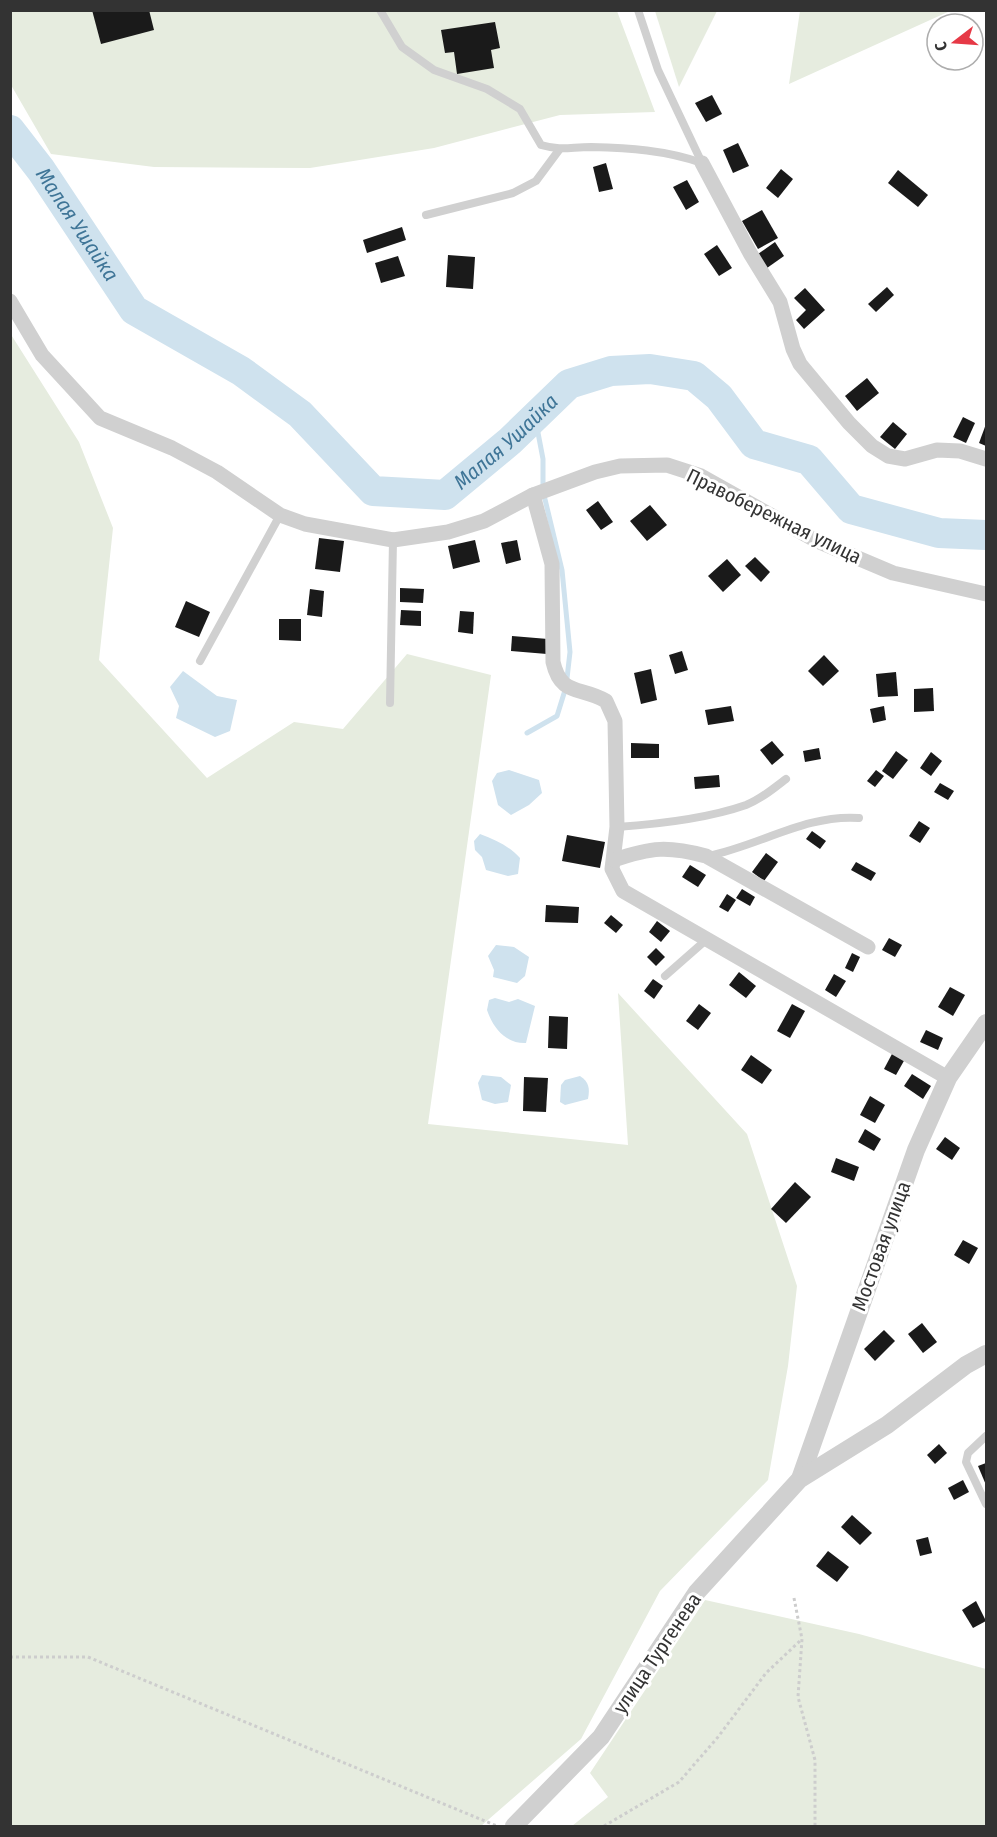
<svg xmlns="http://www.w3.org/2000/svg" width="997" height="1837" font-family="'Fira Sans Condensed',sans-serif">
<rect width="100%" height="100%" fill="#fff"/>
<g fill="#e6ecdf">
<path d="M10,11H617L655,112L560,115L434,148L310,168L154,167L51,154L11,85Z"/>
<path d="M655,11H717L679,87Z"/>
<path d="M800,11V10L950,11L789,84Z"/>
<path d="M10,333L79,442L113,528L99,660L207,778L294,722L343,729L407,654L491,675L428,1124L628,1145L618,993L747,1134L797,1286L788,1366L768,1480L660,1591L581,1739L481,1826H11Z"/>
<path d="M705,1600L859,1634L986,1669V1826H572L608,1797L590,1773Z"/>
</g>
<g fill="#cfe2ee">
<path d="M183,671L217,696L237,700L230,731L215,737L176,718L179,706L170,687Z"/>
<path d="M509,770L539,780L542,793L529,805L511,815L498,805L492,781L497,773Z"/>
<path d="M480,834C496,840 509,846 520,858L518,874L508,876L486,870L482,857L475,850L474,841Z"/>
<path d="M496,945L514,947L529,957L525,976L517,983L493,977L494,970L488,956Z"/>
<path d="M495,998L509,1002L518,999L535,1006L526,1043C506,1044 493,1028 487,1010L489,1000Z"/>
<path d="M482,1075L501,1077L511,1085L508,1102L495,1104L482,1100L478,1083Z"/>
<path d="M580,1076C589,1082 590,1088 588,1099L565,1105L560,1102L561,1085L565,1080Z"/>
</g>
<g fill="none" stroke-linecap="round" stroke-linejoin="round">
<path stroke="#cfe2ee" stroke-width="5" d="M527,733L557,716L566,687L570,652L562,570L543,491V459L535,417"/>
<path stroke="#cfe2ee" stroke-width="30" id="s1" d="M10,130L41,170L134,310L241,371L300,414L373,491L445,495L510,441L569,384L611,371L650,369L694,376L719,397L754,444L809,460L851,509L939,533L986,535"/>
</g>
<g fill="#1a1a1a">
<path d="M92,10H149L154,30L101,44Z"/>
<path d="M495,22L500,48L491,50L494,68L457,74L454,52L445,53L441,30Z"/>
<path d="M712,95L722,114L706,122L695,103Z"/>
<path d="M738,143L749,166L733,173L723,150Z"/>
<path d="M606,163L613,189L599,192L593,167Z"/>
<path d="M781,169L793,179L778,198L766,188Z"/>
<path d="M898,170L928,195L918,207L888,183Z"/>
<path d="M687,180L699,202L686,210L673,187Z"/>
<path d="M762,210L778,238L758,249L742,221Z"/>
<path d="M402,227L406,240L367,253L363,240Z"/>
<path d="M775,242L784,256L767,268L758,254Z"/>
<path d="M717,245L732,268L719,276L704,254Z"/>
<path d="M448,255L475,257L473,289L446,287Z"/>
<path d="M398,256L405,276L381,283L375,263Z"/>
<path d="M887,287L894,295L876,312L868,304Z"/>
<path d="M805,288L825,310L804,329L796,320L806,310L794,298Z"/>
<path d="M867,378L879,393L857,411L845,396Z"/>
<path d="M963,417L975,423L966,443L953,437Z"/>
<path d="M893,422L907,434L895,449L880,437Z"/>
<path d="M986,424V446L979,443Z"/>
<path d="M598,501L613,522L601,530L586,510Z"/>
<path d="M650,505L667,525L647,541L630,521Z"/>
<path d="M319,538L344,541L340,572L315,569Z"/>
<path d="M475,540L480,562L453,569L448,546Z"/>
<path d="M517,540L521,560L506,564L501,543Z"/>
<path d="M755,557L770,572L761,582L745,566Z"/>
<path d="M727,559L741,575L723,592L708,576Z"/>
<path d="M400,588L424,589L423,603L400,602Z"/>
<path d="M310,589L324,591L322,617L307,615Z"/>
<path d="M186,601L210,612L199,637L175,627Z"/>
<path d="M401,610L421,611V626L400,625Z"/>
<path d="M460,611L474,612L473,634L458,632Z"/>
<path d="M279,619H301V641L279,640Z"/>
<path d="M512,636L548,639L547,654L511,651Z"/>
<path d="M682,651L688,670L675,674L669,655Z"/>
<path d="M824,655L839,671L823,686L808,671Z"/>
<path d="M651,669L657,700L641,704L634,673Z"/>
<path d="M896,672L898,696L878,697L876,674Z"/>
<path d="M933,688L934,711L914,712V689Z"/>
<path d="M731,706L734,721L708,725L705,710Z"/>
<path d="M884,706L886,720L873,723L870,709Z"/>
<path d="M772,741L784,755L772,765L760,750Z"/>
<path d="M631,743L659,744V758H631Z"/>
<path d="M819,748L821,759L805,762L803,751Z"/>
<path d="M896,751L908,760L893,779L882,771Z"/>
<path d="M931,752L942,761L931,776L920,768Z"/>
<path d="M876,770L884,776L875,787L867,781Z"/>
<path d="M719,775L720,787L695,789L694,777Z"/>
<path d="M940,783L954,791L948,800L934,792Z"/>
<path d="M919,821L930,828L920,843L909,836Z"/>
<path d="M812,831L826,841L820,849L806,839Z"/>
<path d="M567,835L605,842L600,868L562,861Z"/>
<path d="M766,853L778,862L764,881L752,872Z"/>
<path d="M856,862L876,873L871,881L851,870Z"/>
<path d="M690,865L706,875L698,887L682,877Z"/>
<path d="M742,889L755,897L750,906L736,898Z"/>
<path d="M727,894L736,900L728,912L719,907Z"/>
<path d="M546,905L579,907L578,923L545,922Z"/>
<path d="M611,915L623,925L616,933L604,923Z"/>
<path d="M657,921L670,931L661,942L649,932Z"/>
<path d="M889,938L902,945L895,957L882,950Z"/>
<path d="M656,948L665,957L656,966L647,957Z"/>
<path d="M852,953L860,957L853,972L845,968Z"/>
<path d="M739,972L756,986L746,998L729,985Z"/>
<path d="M834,974L846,981L836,997L825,990Z"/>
<path d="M653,979L663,986L654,999L644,991Z"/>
<path d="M950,987L965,995L953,1016L938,1007Z"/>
<path d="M699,1004L711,1013L698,1030L686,1021Z"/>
<path d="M792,1004L805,1011L790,1038L777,1031Z"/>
<path d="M549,1016L568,1017L567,1049L548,1048Z"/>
<path d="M926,1030L943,1038L938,1050L920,1042Z"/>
<path d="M893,1052L905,1059L896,1075L884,1069Z"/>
<path d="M751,1055L772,1070L762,1084L741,1070Z"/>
<path d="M912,1074L931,1086L923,1099L904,1086Z"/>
<path d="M524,1077L548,1078L546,1112L523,1111Z"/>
<path d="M870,1096L885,1105L875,1123L860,1115Z"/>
<path d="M865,1129L881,1139L874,1151L858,1142Z"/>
<path d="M945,1137L960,1148L952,1160L936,1149Z"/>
<path d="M836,1158L859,1167L854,1181L831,1172Z"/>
<path d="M795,1182L811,1197L786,1223L771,1209Z"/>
<path d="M963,1240L978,1248L969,1264L954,1255Z"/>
<path d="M922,1323L937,1342L923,1353L908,1334Z"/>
<path d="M884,1330L895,1341L875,1361L864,1349Z"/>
<path d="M939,1444L947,1453L935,1464L927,1455Z"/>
<path d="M986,1463V1485L978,1466Z"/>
<path d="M963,1480L969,1492L954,1500L948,1488Z"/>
<path d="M852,1515L872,1533L860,1545L841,1527Z"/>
<path d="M928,1537L932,1553L920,1556L916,1540Z"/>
<path d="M828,1551L849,1567L837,1582L816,1566Z"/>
<path d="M976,1601L986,1621L973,1628L962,1610Z"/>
</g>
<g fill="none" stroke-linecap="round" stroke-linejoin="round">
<g stroke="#cdcdcd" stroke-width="3" stroke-dasharray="3 3" stroke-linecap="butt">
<path d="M794,1598L802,1639L798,1697L815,1760V1826"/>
<path d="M10,1657H88L497,1826"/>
<path d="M604,1826L679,1782L718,1737L766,1673L802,1639"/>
</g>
<g stroke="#d0d0d0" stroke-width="8">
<path d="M380,10L402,47L434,70L487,89L520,109L541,145C562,151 570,147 591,147C629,148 665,150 702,163"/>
<path d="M638,10L658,70L702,163"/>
<path d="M426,215L513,193L536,181L559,150"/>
<path d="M200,661L280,515"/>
<path d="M390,703L393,540"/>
<path d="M617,827C660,824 706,819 746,805C761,799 773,789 786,779"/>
<path d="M708,856C759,846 806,814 859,818"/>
<path d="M665,976L706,940"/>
<path d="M986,1436L968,1453L966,1462L986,1504"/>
</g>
<g stroke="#d0d0d0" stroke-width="15">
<path d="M702,163L750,253L780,302L793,349L800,364L849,423L872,446L888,456L905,459L937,450L960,451L986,459"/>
<path d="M10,301L42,355L100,418L172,448L217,472L280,515L305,524L393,540L448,532L484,521L533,495L595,472L620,466L667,465L701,476L815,540L893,573L986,594"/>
<path d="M533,495L552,564L553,662C561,697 581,686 606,701L615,721L617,827L612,869L623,891L948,1078"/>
<path d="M614,860C652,847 668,846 706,856L868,947"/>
</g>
<g stroke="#d0d0d0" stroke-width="18">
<path d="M800,1479L916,1150L948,1078L986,1023"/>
<path d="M514,1826L601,1737L697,1592L800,1479L887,1425L966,1365L986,1354"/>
</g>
</g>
<g text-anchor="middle" stroke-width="6" stroke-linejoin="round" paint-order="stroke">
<g font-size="20" fill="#333" stroke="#fff">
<text transform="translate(774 516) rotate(26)" y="7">Правобережная улица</text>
<text transform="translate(881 1246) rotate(-70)" y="7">Мостовая улица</text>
<text transform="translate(657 1653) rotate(-56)" y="7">улица Тургенева</text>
</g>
<g font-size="21" font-style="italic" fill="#3f7597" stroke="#fff">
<text dy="7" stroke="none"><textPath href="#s1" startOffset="116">Малая Ушайка</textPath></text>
<text dy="7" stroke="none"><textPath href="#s1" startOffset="674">Малая Ушайка</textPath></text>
</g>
</g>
<rect width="997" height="1837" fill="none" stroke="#333333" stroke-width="24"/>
<g transform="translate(955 42) rotate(253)"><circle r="28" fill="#ffffff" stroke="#adadad" stroke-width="1.5"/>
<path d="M0-4.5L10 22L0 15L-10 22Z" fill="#e63946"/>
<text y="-9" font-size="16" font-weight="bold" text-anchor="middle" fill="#333333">С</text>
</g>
</svg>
